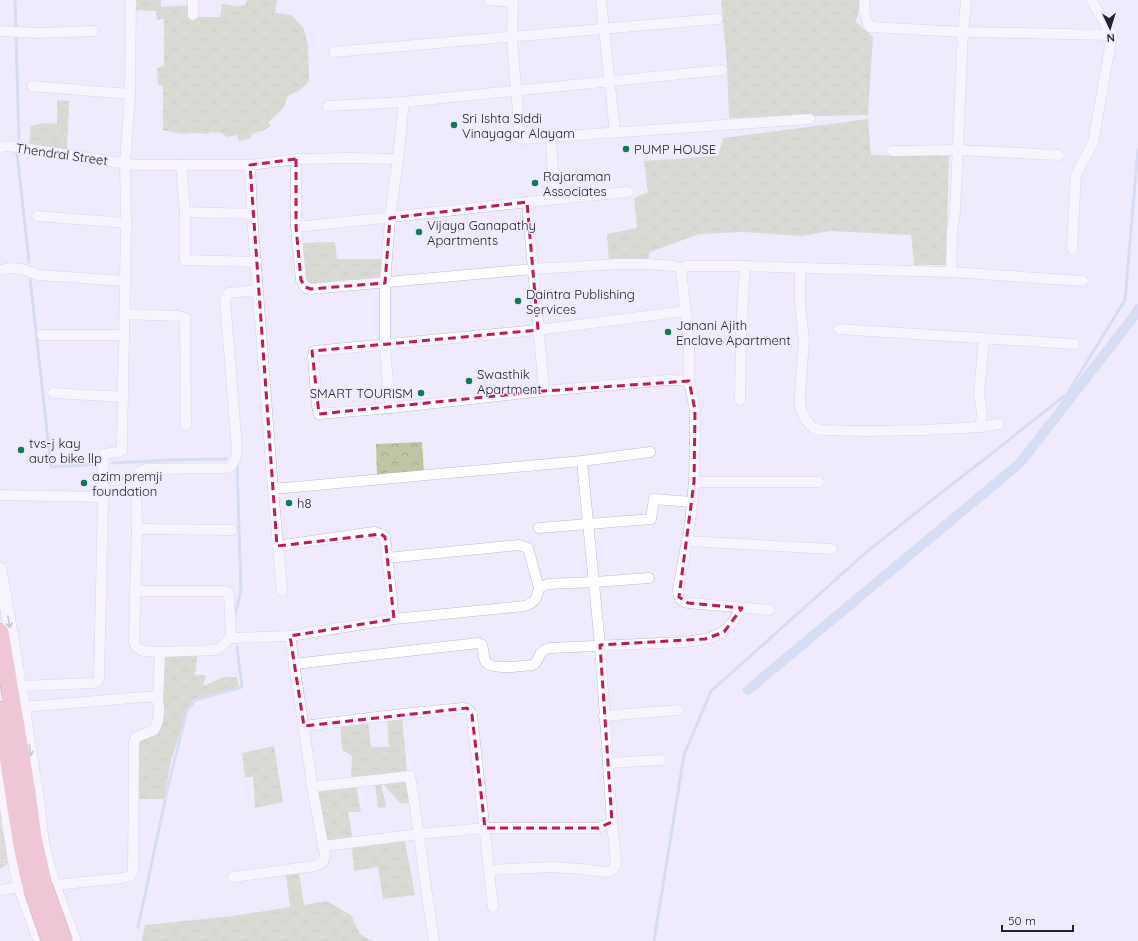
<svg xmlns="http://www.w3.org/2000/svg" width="1138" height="941" font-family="Quicksand,sans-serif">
<defs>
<pattern id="grass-dots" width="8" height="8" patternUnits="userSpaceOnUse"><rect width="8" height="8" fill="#c8cdb7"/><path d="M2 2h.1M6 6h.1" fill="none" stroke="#acb09e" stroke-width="1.8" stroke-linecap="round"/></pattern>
<pattern id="forest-crowns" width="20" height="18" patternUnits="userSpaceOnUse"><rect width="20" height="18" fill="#bdc5a2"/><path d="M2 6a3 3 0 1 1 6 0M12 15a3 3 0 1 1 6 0" fill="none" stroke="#a2a98c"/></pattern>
</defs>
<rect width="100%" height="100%" fill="#f0ebfc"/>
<path fill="url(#grass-dots)" d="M0,801L4,816L1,823L9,863L0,869Z"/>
<g fill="url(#forest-crowns)">
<path d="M132,0H161V7L190,5L192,17H220L222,4L235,6L245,5L247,0H277L275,13L291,15L304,29L308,46L309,81L300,90L288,96L284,107L268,123L271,126L261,132L260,131L251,135L250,139L239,141L237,135L227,137L221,133L209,132V134L193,133L182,134L163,130V86L158,85L157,68L164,66V19L157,20L156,11L132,10Z"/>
<path d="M721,0H861L856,22L873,37L868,115L729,118L727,64Z"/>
<path d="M57,100L69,101L67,152L29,146L31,126L43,123L57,124Z"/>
<path d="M868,119L871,155L949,156L946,265H914L911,235L830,231L802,236L744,232L699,234L650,252L648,260L609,262L607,234L637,228L634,198L648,192L644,161L718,156L723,138Z"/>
<path d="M335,242L337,259H383L380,281L306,285L300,243Z"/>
<path d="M422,442L424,473L377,478L376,444Z"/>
<path d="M198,651L195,675H206L203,686L224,677H237L239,687L192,700L186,715L171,760L164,799H137L134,743L154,730L165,655Z"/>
<path d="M402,716L407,771L351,779L352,756L342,750L340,724L368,721L371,747H389L387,717Z"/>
<path d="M274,746L283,802L255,808L253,777H245L242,753Z"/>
<path d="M410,776L414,802L401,804L381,782L386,807L378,808L375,783L356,786L361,812H348L353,840L324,844L314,787Z"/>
<path d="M404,836L415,895L383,899L378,867L354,871L352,848Z"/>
<path d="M299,873L304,905L327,901L351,915L360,934L372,941H142L145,925L233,916L290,907L286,875Z"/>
</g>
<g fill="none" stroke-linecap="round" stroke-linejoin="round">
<g stroke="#b6ccea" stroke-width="3">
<path d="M15,0L16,27"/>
<path d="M16,36L19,139"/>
<path d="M17,152L29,262"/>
<path d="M30,278L51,467L99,464"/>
<path d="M112,463L170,460L226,459"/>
<path d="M234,618L241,591L237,463"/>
<path d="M138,927L169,782L187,711L195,700L242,687L237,647"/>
<path d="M654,941L684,755L711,691L870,549L1067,394L1125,300L1138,150"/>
</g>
<path stroke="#b6ccea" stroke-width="10" d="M748,690L1020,463L1138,311V309"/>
<defs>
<g id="minor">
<path d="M193,0V15"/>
<path d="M489,0L513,2"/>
<path d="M513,0L512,38L520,139L810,119"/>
<path d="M601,0L615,133"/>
<path d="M865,0C863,10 865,18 870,27L963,32L1112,35"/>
<path d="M0,31L38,33L93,31"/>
<path d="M334,52L717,19"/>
<path d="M32,86L130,94"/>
<path d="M328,106L404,102L722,70"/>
<path d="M551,137L554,199"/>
<path d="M0,147L10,146L29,149L135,165H250L296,159L349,158L398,159"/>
<path d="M892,151L958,150L1059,155"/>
<path d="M296,159V227L301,280L305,287L311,289L533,269L618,264H647L674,266L681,268"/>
<path d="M181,165L185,212V260L256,262"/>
<path d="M250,165L252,214L273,489L282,591"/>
<path d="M527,202L544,391"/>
<path d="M185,212L252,214"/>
<path d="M37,216L126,223"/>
<path d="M296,227C407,216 517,202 628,192"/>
<path d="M1072,249L1076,174L1093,143L1112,35L1091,0"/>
<path d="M800,268L951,272L1083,281"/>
<path d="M0,270L12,268L22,269L38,275L125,281"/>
<path d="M951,272L952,231L955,212L963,32L966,0"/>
<path d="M258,290L229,293L225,300L237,449C236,457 235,464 228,468L147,469L140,471L136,478L137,529L134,641L136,647L143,651L160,652L215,650C222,648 225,641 231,638L290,636L394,619L525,606C536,601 536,600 539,588L548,584L595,582L649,578"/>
<path d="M686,311L538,330L314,351L313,357L317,405L319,414L390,408L544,391L668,380L689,381"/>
<path d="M125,314L179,316L185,318L186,425"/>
<path d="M839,329L1074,344"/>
<path d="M42,335H124"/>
<path d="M53,393L124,397"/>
<path d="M740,400L741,330L745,266"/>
<path d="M390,408L385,345V283L390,218L398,159L404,102"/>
<path d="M980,427L982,414L979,393L984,338"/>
<path d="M694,482H819"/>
<path d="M273,489L582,461L650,452"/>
<path d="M103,492L136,490"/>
<path d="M0,495L103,497"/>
<path d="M539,528L651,519L654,499L692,502"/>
<path d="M137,529L232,530"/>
<path d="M687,541L832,549"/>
<path d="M277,546L374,532L381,534L385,537L394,619"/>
<path d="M387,558L519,545L528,548L539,588"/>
<path d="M135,591H225L228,592L229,595L231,638"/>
<path d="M769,610L688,603C679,601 679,598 678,590L690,524L694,482L695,435V410L689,381V348L681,268L687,266H745L800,268V304L804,340L800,395V406L805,419L813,428L822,430L865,431L925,430L980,427L999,424"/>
<path d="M294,664L478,643L482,645C484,650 483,656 485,661C491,671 522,666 533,665C543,658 535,652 550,648L684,642C700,640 721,638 731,624C735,619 738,613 742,608"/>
<path d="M20,686L94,683L98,681L99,678L103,497V459L104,454L118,452L122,450V446L126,223L125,163L130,94L131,0"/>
<path d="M24,707L144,697H152L158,700"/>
<path d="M604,716L678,710"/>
<path d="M304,726L402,714L463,708C468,709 470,710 472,715L493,907"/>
<path d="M608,763L661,760"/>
<path d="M312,787L410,776C419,831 425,886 434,941"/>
<path d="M324,846L419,834L485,828H598L612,822"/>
<path d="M489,870L552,867L581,869L605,872L611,871L615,867L616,862L612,822L600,645L582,461"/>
<path d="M233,877L315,866L323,862L325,855L314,797L290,636"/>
<path d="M54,885L123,878L131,876L133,872L134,743L136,737L154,730C159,721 160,710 158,700L160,652"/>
<path d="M0,890L20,887"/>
</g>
<g id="tertiary">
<path d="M0,569L20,686L38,803L42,840L48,866L54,885L74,941"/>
<path d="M0,765L15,864L20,887L40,941"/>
</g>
<g id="trunk">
<path d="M0,632L27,792L33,838L44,886"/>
<path d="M0,710C5,738 10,767 14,795C19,827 23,858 32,889"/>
</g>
</defs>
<use href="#minor" stroke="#c1b8d4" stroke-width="11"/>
<use href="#tertiary" stroke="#c1b8d4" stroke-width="14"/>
<use href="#trunk" stroke="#a1606d" stroke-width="18"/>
<use href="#minor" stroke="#fff" stroke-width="10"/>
<use href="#tertiary" stroke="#fff" stroke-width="13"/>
<use href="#trunk" stroke="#ea9aa6" stroke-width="17"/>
<defs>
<g id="trunk-bridge">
<path d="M44,886L64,941"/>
<path d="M32,889L50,941"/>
</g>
</defs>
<use href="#trunk-bridge" stroke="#a1606d" stroke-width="18" stroke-linecap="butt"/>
<use href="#trunk-bridge" stroke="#ea9aa6" stroke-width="17"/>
</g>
<defs><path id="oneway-shaft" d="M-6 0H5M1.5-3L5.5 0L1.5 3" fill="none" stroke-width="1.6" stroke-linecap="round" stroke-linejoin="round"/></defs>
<g stroke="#9d9ca0">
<use href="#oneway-shaft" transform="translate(9 622) rotate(80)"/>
<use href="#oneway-shaft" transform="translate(30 750) rotate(81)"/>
</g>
<path d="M0 0H1138V941H0ZM296,159V227L301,280L305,287L311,289L385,283L390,218L527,202L538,330L312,351L319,414L544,391L689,381L695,410L694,482L679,597L688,603L742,608L724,632L705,639L600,645L612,822L598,828H485L472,715L467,708L304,726L290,636L394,619L385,537L381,534L277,546L250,165Z" fill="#f0ebfc" fill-opacity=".55" fill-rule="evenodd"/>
<path fill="none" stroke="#c2185b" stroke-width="3" stroke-dasharray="8 5" stroke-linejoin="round" d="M296,159V227L301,280L305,287L311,289L385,283L390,218L527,202L538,330L312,351L319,414L544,391L689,381L695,410L694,482L679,597L688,603L742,608L724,632L705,639L600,645L612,822L598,828H485L472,715L467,708L304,726L290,636L394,619L385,537L381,534L277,546L250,165Z"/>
<g fill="#107a54" stroke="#f0ebfc" stroke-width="1.5">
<circle cx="454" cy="125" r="4"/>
<circle cx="626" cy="149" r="4"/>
<circle cx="535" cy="183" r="4"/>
<circle cx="419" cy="232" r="4"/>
<circle cx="518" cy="301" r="4"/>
<circle cx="668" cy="332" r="4"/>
<circle cx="469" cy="381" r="4"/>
<circle cx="421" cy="393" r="4"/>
<circle cx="21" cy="450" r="4"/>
<circle cx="84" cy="483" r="4"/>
<circle cx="289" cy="503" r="4"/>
</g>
<g text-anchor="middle" stroke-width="3" stroke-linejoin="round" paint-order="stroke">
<g font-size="13" fill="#25222c" stroke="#f0ebfc" text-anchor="start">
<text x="462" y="123">Sri Ishta Siddi<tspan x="462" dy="15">Vinayagar Alayam</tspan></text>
<text x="634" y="154">PUMP HOUSE</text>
<text x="543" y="181">Rajaraman<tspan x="543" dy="15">Associates</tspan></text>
<text x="427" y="230">Vijaya Ganapathy<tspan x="427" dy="15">Apartments</tspan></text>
<text x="526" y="299">Daintra Publishing<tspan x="526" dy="15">Services</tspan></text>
<text x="676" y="330">Janani Ajith<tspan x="676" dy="15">Enclave Apartment</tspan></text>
<text x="477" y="379">Swasthik<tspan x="477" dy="15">Apartment</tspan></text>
<text x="413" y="398" text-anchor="end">SMART TOURISM</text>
<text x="29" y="448">tvs-j kay<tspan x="29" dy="15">auto bike llp</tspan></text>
<text x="92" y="481">azim premji<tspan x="92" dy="15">foundation</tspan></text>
<text x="297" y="508">h8</text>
</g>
<g font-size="13" fill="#25222c" stroke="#f0ebfc">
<text transform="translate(62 154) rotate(8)" y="5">Thendral Street</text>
</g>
</g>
<g transform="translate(1110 28) rotate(176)" stroke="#f0ebfc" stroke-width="3" paint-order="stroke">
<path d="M0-3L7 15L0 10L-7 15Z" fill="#25222c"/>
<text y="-6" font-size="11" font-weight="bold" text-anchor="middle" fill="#25222c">N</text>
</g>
<path d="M1002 925v6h71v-6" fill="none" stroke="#25222c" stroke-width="2"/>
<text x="1008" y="925" font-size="12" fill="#25222c" stroke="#f0ebfc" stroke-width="3" paint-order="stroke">50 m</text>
</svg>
